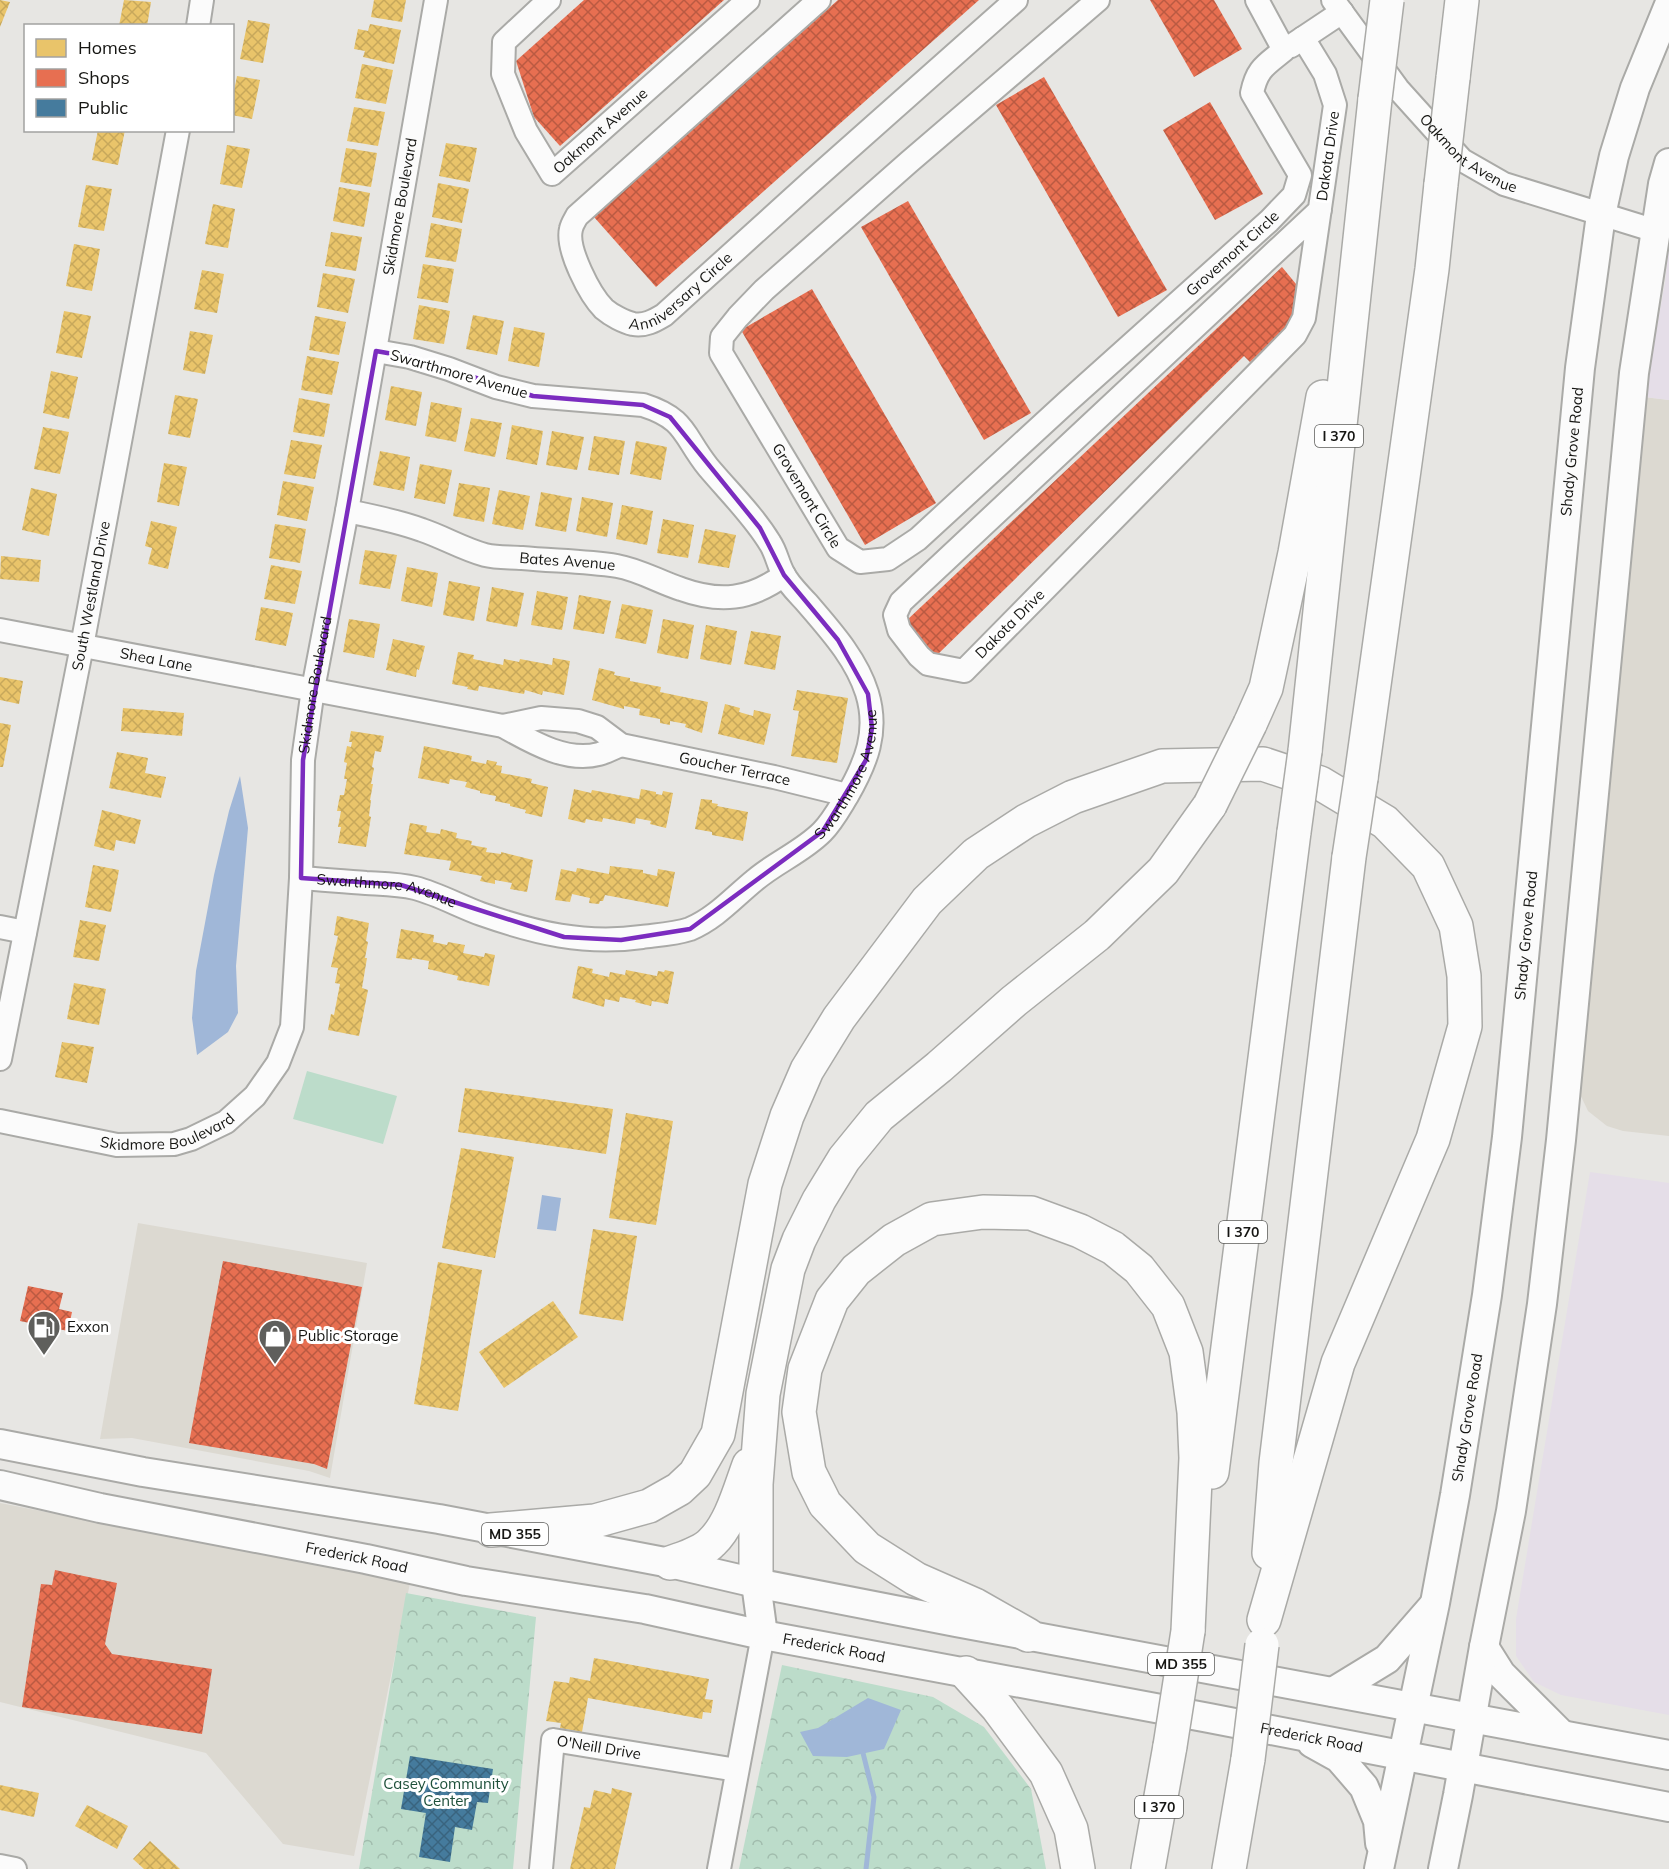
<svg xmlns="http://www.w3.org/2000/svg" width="1669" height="1869" font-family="Mulish,sans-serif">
<defs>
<pattern id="forest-crowns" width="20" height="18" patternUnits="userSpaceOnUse" patternTransform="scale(1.5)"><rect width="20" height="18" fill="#bcdcca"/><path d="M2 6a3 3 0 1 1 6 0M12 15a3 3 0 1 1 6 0" fill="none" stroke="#a1bcad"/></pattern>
<pattern id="homes-cross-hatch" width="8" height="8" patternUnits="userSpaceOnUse" patternTransform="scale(1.5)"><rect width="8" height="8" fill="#e9c46a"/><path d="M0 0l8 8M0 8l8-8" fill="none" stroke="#c7a85b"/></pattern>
<pattern id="shops-cross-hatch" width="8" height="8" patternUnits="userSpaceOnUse" patternTransform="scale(1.5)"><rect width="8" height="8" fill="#e76f51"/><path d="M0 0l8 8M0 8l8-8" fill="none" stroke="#ba5a42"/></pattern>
<pattern id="public-cross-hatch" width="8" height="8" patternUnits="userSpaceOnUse" patternTransform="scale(1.5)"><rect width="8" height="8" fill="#457b9d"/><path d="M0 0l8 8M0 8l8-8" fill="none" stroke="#39647f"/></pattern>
</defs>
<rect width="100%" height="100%" fill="#e7e6e3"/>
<g fill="#dcd9d1">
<path d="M1644,397L1669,400V1136L1623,1131L1607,1126L1588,1111L1578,1090Z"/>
<path d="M138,1223L367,1263L330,1478L309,1471L132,1438L100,1439Z"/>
<path d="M0,1503L410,1583L354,1856L283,1844L206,1753L0,1702Z"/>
</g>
<g fill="#e5dee8">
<path d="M1669,244V400L1644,397L1665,283Z"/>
<path d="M1590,1172L1669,1183V1715L1561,1695L1534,1682L1516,1656V1619Z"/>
</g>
<path fill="#bcdcca" d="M307,1071L397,1096L383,1144L293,1119Z"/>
<g fill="url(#forest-crowns)">
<path d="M406,1593L536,1617L513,1869H359Z"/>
<path d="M782,1665L933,1697L984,1727L1031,1789L1046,1869H739Z"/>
</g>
<g fill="#a0b7d8">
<path d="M240,776L248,828L236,966L238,1013L228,1032L197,1055L192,1018L196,971L214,875L229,811Z"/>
<path d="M542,1195L561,1198L556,1231L537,1229Z"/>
<path d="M868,1698L901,1710L884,1749L847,1757L813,1756L800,1732L818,1728Z"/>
</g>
<g fill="url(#homes-cross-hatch)">
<path d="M0,0L10,2L0,27Z"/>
<path d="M124,0L151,2L147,26H119Z"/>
<path d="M374,0H406L402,22L371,17Z"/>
<path d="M248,20L270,24L263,63L240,59Z"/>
<path d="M370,24L401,30L394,64L363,57L365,51L354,49L358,29L368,31Z"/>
<path d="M362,64L393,70L386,104L355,98Z"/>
<path d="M237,76L260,80L252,119L232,115V101Z"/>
<path d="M354,107L385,112L378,146L347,141Z"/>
<path d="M98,130H125L118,165L92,160Z"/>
<path d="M446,143L477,148L470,182L439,176Z"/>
<path d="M227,145L250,149L242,188L220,184Z"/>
<path d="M346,148L377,153L371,187L340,182Z"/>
<path d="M438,183L469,189L462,223L432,217Z"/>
<path d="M86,185L112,189L104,231L78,227Z"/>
<path d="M339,187L370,193L364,227L333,221Z"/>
<path d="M213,204L235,209L228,248L205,244Z"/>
<path d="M431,223L462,229L456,262L425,257Z"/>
<path d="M331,232L362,237L356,271L325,266Z"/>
<path d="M74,244L100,249L92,291L66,286Z"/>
<path d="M423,264L454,269L448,303L417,298Z"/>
<path d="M202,270L224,274L217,313L194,309Z"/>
<path d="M323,273L355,279L348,313L317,307Z"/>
<path d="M419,305L450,311L444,344L413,339Z"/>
<path d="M64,311L91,316L82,358L56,353Z"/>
<path d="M473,315L504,321L497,355L466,349Z"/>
<path d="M315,316L346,322L339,355L309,350Z"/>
<path d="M514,327L545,333L539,367L508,361Z"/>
<path d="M190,331L213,335L205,374L183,370Z"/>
<path d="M307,356L339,362L332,395L301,390Z"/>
<path d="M51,371L78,377L69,419L43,413Z"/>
<path d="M391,386L422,392L416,426L385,420Z"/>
<path d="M175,395L198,399L190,438L168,434Z"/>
<path d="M299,398L330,404L324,437L293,432Z"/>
<path d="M431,402L462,408L456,442L425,436Z"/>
<path d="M471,418L502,423L495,457L464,451Z"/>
<path d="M512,425L543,431L537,465L506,459Z"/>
<path d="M43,427L69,432L60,474L34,469Z"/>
<path d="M552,431L584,437L577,470L546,465Z"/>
<path d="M594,436L625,441L619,475L588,470Z"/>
<path d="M291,440L322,445L315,479L284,474Z"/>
<path d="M636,441L667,447L661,480L630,474Z"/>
<path d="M380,451L410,457L404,491L373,485Z"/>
<path d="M164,463L187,467L179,506L157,502Z"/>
<path d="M420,464L452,470L445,504L414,498Z"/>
<path d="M283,481L314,487L307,521L277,515Z"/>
<path d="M459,483L490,488L484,522L453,516Z"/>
<path d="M31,488L57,494L49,536L22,530Z"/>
<path d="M499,490L530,496L523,530L492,524Z"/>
<path d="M541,492L572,498L566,532L535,526Z"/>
<path d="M582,497L613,503L607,537L576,531Z"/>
<path d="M622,505L653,511L647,545L616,539Z"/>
<path d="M663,519L694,525L688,558L657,553Z"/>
<path d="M151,521L177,527L168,569L148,564L152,548L145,546Z"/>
<path d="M275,524L306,529L300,563L269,558Z"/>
<path d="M705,529L736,535L729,568L698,563Z"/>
<path d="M365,550L397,555L390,589L359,584Z"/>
<path d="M1,556L41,560L39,582L0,579Z"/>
<path d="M271,565L302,571L295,604L264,599Z"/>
<path d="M407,567L438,573L432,607L401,601Z"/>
<path d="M449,581L480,587L474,621L443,615Z"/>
<path d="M492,587L524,593L517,627L486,621Z"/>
<path d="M537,591L568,597L562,630L531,625Z"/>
<path d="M579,595L611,601L604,634L573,629Z"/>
<path d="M622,604L653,610L646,644L615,638Z"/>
<path d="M261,607L293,613L286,646L255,640Z"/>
<path d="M349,619L380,624L374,658L343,652Z"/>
<path d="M663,619L694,625L688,659L657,653Z"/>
<path d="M706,625L737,631L731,665L700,659Z"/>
<path d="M751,631L781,636L775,670L744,664Z"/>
<path d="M393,639L425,646L419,670L417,669L416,677L386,670Z"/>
<path d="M458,652L474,655L473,659L503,665L504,659L519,662L520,659L552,665L553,658L570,661L564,695L543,691L542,695L525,690L524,694L479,686L478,691L467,689L468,687L452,684Z"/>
<path d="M599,668L615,672L614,675L630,678V681L661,687L660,692L708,702L702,733L685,727L686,724L670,721V725L660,723V719L639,715L640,709L624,706V709L592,700Z"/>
<path d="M0,677L23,681L19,704L0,700Z"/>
<path d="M797,690L848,698L837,763L791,756L799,711L793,710Z"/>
<path d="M725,704L740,708L739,712L753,716L754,710L771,714L764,745L718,734Z"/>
<path d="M123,708L184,713L182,736L121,731Z"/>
<path d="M0,723L11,725L3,767H0Z"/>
<path d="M351,731L384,736L381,752L375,751L372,767L374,768L371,784H373L370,800H371L369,816L371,817L366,847L338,843L341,827H338L341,811H337L340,795H344L347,779H344L347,763L344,762L347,746L351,747L352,742H349Z"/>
<path d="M424,746L472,756L471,761L486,764L487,760L497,762L496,765L502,766L501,773L532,779L531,783L548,787L542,817L525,813L526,810L510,806V804L495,801L496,796L480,793V791L465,787L467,782L450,779L449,784L418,778Z"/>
<path d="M117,752L148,758L145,773L166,777L161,798L109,788Z"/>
<path d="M574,789L591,793L592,790L639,799L641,789L656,792V794L662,795L663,791L673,793L666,828L650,824L651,821L636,818L635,824L603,818L602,822L586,819L585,823L568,819Z"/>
<path d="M701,799L712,800V803L718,804L717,806L748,812L743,841L712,835V832L695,829Z"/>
<path d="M102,810L141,820L135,844L116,840L114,851L94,846Z"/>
<path d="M410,823L427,826L426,832L440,834L441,829L457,833L456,838L472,841L471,845L487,848L486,852L501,854V852L533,860L527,892L510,889L512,883L495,880V884L480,881L482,876L449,870L451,861L404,854Z"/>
<path d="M93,865L119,870L111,912L85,907Z"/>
<path d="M610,866L643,870V873L657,876L658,869L675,872L668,907L605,895L603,901H600L599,904L589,903L590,898L572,894L570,902L555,900L561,869L576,872L577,868L609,874Z"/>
<path d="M337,916L369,923L366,941L368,942L365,958H367L362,988L368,990L359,1036L328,1030L331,1014L334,1015L340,984L335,983L338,968L331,967L338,936L334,935Z"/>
<path d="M80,920L106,925L99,961L73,957Z"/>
<path d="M401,929L434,935L433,942L447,945L448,942L465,945L463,953L484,957L485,953L495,955L489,986L457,980L458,976L428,969L429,961L412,958V960L396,958Z"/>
<path d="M578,966L593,969L592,973L609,977L610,972L625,975L626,970L657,976L658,971L664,972L665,970L674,972L668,1004L652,1001L651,1006L635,1002L636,1000L620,997L619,1002L605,999L604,1007L572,998Z"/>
<path d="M74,983L106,989L99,1025L67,1019Z"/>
<path d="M62,1042L94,1047L87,1083L55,1077Z"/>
<path d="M465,1088L613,1109L606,1154L458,1132Z"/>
<path d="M626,1113L673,1121L656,1225L609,1218Z"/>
<path d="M461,1148L514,1157L495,1258L442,1248Z"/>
<path d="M593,1229L637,1236L623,1321L579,1314Z"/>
<path d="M438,1262L482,1270L458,1411L414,1404Z"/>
<path d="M553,1301L578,1337L504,1388L479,1352Z"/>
<path d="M594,1658L709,1679L705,1699L713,1700L711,1713L703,1712L702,1719L588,1698L582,1732L560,1728L561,1723L546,1721L554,1681L569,1683L570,1677L590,1681Z"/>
<path d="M0,1785L39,1793L34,1817L0,1810Z"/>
<path d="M612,1788L632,1793L615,1869H570L584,1807L590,1808L594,1790L611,1794Z"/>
<path d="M87,1805L128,1826L117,1849L75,1826Z"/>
<path d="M150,1841L180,1869H144L133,1859Z"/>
</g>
<g fill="url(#shops-cross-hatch)">
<path d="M584,0H724L560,146L534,117L516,61Z"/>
<path d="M838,0H979L656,287L594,217Z"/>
<path d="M1150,0H1214L1242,49L1194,77Z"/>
<path d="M1044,77L1167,290L1118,317L996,105Z"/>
<path d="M1210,102L1263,194L1215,220L1163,130Z"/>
<path d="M908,201L1031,413L984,440L861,227Z"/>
<path d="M1282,267L1296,284L1293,322L1250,362L1244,356L936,656L906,621Z"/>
<path d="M812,289L936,503L865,545L741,330Z"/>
<path d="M223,1261L362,1287L327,1469L314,1464L189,1443Z"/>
<path d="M28,1286L63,1293L59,1309L72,1312L68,1331L20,1321Z"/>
<path d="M55,1570L117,1583L105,1644L112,1654L212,1669L202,1734L22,1707L41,1584L52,1585Z"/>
</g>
<path fill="url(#public-cross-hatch)" d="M410,1756L493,1769L488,1803L477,1802L472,1830L455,1827L450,1862L419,1857L426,1813L401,1809Z"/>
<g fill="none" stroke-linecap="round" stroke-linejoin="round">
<path stroke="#a0b7d8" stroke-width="5" d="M863,1753L874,1797L866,1869"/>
<defs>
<g id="minor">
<path id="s1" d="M549,0L504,42L503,74L526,131L552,174L748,0"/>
<path id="s2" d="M819,0L577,216C575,220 572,224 571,229C566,249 590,295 604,309C611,315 624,322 633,324C645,326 654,321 664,315L811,182L1016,0"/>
<path id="s3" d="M1098,0L909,162L764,290L738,317L722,337L721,353L838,548L860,562L888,559L918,539L1067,402L1269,221L1294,195L1300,175L1252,93C1257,68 1266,65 1284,50L1257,0"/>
<path id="s4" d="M1333,0L1398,89L1462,160L1504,184L1656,231"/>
<path d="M198,26L202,0"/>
<path d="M1303,38L1325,74L1335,105L1304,318L1295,335L964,671L928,664L919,656L899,630L895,615L901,602L1320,210"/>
<path d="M1291,46L1342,12"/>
<path id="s5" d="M347,511C372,516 398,521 422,530C443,537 463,549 485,555C497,558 510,557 522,558C553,561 585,561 617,566C640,570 659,582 681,589C720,603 750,600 784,575"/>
<path id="s6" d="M0,630L503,726C530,741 566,763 599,754C606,752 614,748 621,745"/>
<path id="s7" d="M503,726L541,718L578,721L597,727L621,745L774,777L847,795"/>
<path id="s8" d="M301,878C323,880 345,881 366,883C383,884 399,884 415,888C438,894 459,906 481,914C535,933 584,945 642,937C657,935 675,934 690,929C716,918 734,897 755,880C776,862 802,852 822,832C832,822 839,809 847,796C866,763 879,732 867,693C856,658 830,630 807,603C799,594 788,584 783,573C778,564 776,552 770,543C753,515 729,492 708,467C683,436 687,419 643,405L533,396L496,387L449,369L410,357L376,351"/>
<path d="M0,927L25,932"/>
<path id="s9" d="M0,1059L82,646L178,130"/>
<path id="s10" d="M0,1121L117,1145L174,1144L191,1139L226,1122L255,1096L278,1063L292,1027L301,878L303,760L313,689L347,511L436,0"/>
<path d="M0,1866L15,1869"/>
<path id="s11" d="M541,1869L553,1740L737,1770"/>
<path d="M719,1869L763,1635"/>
</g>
<g id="major">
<path d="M0,1444L143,1472L439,1519L670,1563L756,1583L956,1622L1669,1755"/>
<path id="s12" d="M0,1485L100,1508L366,1559L466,1581L645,1609L763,1635L1209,1718L1669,1807"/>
<path d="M756,1583L763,1635"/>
<path d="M1484,1647L1501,1674L1561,1734"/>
<path d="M1333,1692L1387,1659L1434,1605"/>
<path d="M1312,1743L1339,1758L1364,1787L1378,1821L1380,1843"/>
<path id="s13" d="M1379,1869L1435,1603L1455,1495L1487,1295L1507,1137L1580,368L1601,215L1614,156L1635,88L1669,5"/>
<path d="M1443,1869L1458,1795L1484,1647L1511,1511L1542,1304L1561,1140L1634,373L1663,184L1669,163"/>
</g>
<g id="highway">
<path d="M1453,78L1462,0"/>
<path d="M1250,724L1266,688L1274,651L1295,553L1323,397"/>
<path d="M1305,751L1375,99"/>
<path d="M1361,778L1432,269L1441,184"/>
<path d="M1212,1472L1294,832"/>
<path d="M491,1530L595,1521L649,1506L679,1489L695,1474L718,1434L765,1184L787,1116L807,1070L839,1018L927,901L976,854L1026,821L1073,797L1162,766L1263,764L1320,783L1385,822L1428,866L1456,926L1464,976L1465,1026L1433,1139L1338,1363L1264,1620"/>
<path d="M1269,1553L1276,1463L1349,857"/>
<path d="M670,1563C683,1558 702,1553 712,1542C731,1524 740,1489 749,1465"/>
<path d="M756,1583V1484L763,1394L788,1269L799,1240L819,1200L844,1159L879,1116L939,1067L1014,1001L1097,935L1163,871L1210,805"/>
<path d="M1028,1635L975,1605L916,1579L867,1548L825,1504L809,1472L799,1412L805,1369L832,1300L856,1270L894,1240L932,1219L983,1212L1031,1213L1080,1231L1113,1248L1139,1269L1168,1306L1186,1352L1194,1412L1196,1458L1188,1631"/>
<path d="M966,1673L997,1707L1046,1773L1071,1829L1078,1869"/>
<path d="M1148,1869L1170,1746"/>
<path d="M1229,1869L1248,1759"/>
</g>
</defs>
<use href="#minor" stroke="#aaaaa7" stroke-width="26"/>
<use href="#major" stroke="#aaaaa7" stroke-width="32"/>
<use href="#highway" stroke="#aaaaa7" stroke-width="36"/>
<use href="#minor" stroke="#fbfbfb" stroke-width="22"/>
<use href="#major" stroke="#fbfbfb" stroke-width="28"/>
<use href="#highway" stroke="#fbfbfb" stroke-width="33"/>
<defs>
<g id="highway-bridge">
<path d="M1375,99L1387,0"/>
<path d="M1441,184L1453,78"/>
<path d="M1210,805L1250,724"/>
<path d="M1294,832L1305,751"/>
<path d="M1349,857L1361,778"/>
<path d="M1170,1746L1188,1631"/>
<path d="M1248,1759L1262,1645"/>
</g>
</defs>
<use href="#highway-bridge" stroke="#aaaaa7" stroke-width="36" stroke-linecap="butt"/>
<use href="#highway-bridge" stroke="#fbfbfb" stroke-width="33"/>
</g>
<path fill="none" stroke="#7b2cbf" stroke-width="4.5" stroke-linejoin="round" d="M376,351L410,357L533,396L643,405L670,417L760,528L784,575L838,640L868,694L872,728L866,760L823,831L690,929L621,940L564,937L401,885L301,878L303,760Z"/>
<defs>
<symbol id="fuel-pin" viewBox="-11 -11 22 30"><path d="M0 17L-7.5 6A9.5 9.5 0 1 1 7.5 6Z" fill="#5f5f5c" stroke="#fff"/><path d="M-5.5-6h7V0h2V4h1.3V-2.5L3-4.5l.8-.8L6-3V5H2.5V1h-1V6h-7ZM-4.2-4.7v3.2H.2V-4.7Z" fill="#fff"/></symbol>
<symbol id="shop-pin" viewBox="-11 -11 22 30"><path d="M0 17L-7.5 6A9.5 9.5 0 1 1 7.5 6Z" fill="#5f5f5c" stroke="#fff"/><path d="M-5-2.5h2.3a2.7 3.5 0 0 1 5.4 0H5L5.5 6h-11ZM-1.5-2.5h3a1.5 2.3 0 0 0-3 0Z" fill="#fff"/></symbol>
</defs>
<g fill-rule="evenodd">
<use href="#fuel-pin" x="25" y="1308" width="38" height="52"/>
<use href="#shop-pin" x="256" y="1317" width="38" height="52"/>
</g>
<g text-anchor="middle" stroke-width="6" stroke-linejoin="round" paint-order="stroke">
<g fill="#fff" stroke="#5c5c5a" stroke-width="1.5">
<rect x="1315" y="425" width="48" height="22" rx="4.5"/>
<rect x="1219" y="1221" width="48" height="22" rx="4.5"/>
<rect x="482" y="1523" width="66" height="22" rx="4.5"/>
<rect x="1148" y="1653" width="66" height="22" rx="4.5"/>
<rect x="1135" y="1796" width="48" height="22" rx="4.5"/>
</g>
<g font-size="14" font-weight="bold" fill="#161613">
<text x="1339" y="441">I 370</text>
<text x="1243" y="1237">I 370</text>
<text x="515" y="1539">MD 355</text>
<text x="1181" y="1669">MD 355</text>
<text x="1159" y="1812">I 370</text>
</g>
<g font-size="15" fill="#161613" stroke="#fff">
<text dy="5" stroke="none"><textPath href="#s1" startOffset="270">Oakmont Avenue</textPath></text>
<text dy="5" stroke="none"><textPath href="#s4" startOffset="207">Oakmont Avenue</textPath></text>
<text transform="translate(1328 156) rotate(-82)" y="5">Dakota Drive</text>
<text dy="5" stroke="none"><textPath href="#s10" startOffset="1180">Skidmore Boulevard</textPath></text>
<text dy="5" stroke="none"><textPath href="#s3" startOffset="1264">Grovemont Circle</textPath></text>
<text dy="5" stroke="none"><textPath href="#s2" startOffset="519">Anniversary Circle</textPath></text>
<text transform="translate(459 374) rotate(16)" y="5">Swarthmore Avenue</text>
<text dy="5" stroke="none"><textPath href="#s13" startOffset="1432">Shady Grove Road</textPath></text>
<text dy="5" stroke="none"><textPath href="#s3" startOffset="688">Grovemont Circle</textPath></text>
<text dy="5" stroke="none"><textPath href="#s5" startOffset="228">Bates Avenue</textPath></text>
<text dy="5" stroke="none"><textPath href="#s9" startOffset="472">South Westland Drive</textPath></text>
<text transform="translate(1010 624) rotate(-45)" y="5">Dakota Drive</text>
<text dy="5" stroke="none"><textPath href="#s6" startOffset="159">Shea Lane</textPath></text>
<text dy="5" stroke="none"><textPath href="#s10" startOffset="694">Skidmore Boulevard</textPath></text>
<text dy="5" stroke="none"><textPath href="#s7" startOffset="242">Goucher Terrace</textPath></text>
<text dy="5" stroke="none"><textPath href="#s8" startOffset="627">Swarthmore Avenue</textPath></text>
<text dy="5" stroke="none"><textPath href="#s8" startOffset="87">Swarthmore Avenue</textPath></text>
<text dy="5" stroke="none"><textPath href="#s13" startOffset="946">Shady Grove Road</textPath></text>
<text dy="5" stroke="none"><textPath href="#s10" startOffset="172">Skidmore Boulevard</textPath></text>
<text dy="5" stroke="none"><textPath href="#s13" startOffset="460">Shady Grove Road</textPath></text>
<text dy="5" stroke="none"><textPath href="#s12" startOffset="364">Frederick Road</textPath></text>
<text dy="5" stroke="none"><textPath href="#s12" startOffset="850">Frederick Road</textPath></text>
<text dy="5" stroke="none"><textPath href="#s12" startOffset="1336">Frederick Road</textPath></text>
<text dy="5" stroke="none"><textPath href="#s11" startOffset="176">O'Neill Drive</textPath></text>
</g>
<g font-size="15" fill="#161613" stroke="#fff" text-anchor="start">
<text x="67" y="1332">Exxon</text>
<text x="298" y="1341">Public Storage</text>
</g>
<g font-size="15" fill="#1e503a" stroke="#fff">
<text x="446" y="1789">Casey Community<tspan x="446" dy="17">Center</tspan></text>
</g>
</g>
<rect x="24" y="24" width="210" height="108" fill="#ffffff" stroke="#a2a2a1" stroke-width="1.5"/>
<rect x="36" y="39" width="30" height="18" fill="#e9c46a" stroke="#a2a2a1" stroke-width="1.5"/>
<text x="78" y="54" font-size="18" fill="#161613">Homes</text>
<rect x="36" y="69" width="30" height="18" fill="#e76f51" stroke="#a2a2a1" stroke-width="1.5"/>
<text x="78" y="84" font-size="18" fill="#161613">Shops</text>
<rect x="36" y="99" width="30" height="18" fill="#457b9d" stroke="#a2a2a1" stroke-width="1.5"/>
<text x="78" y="114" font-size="18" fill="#161613">Public</text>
</svg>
